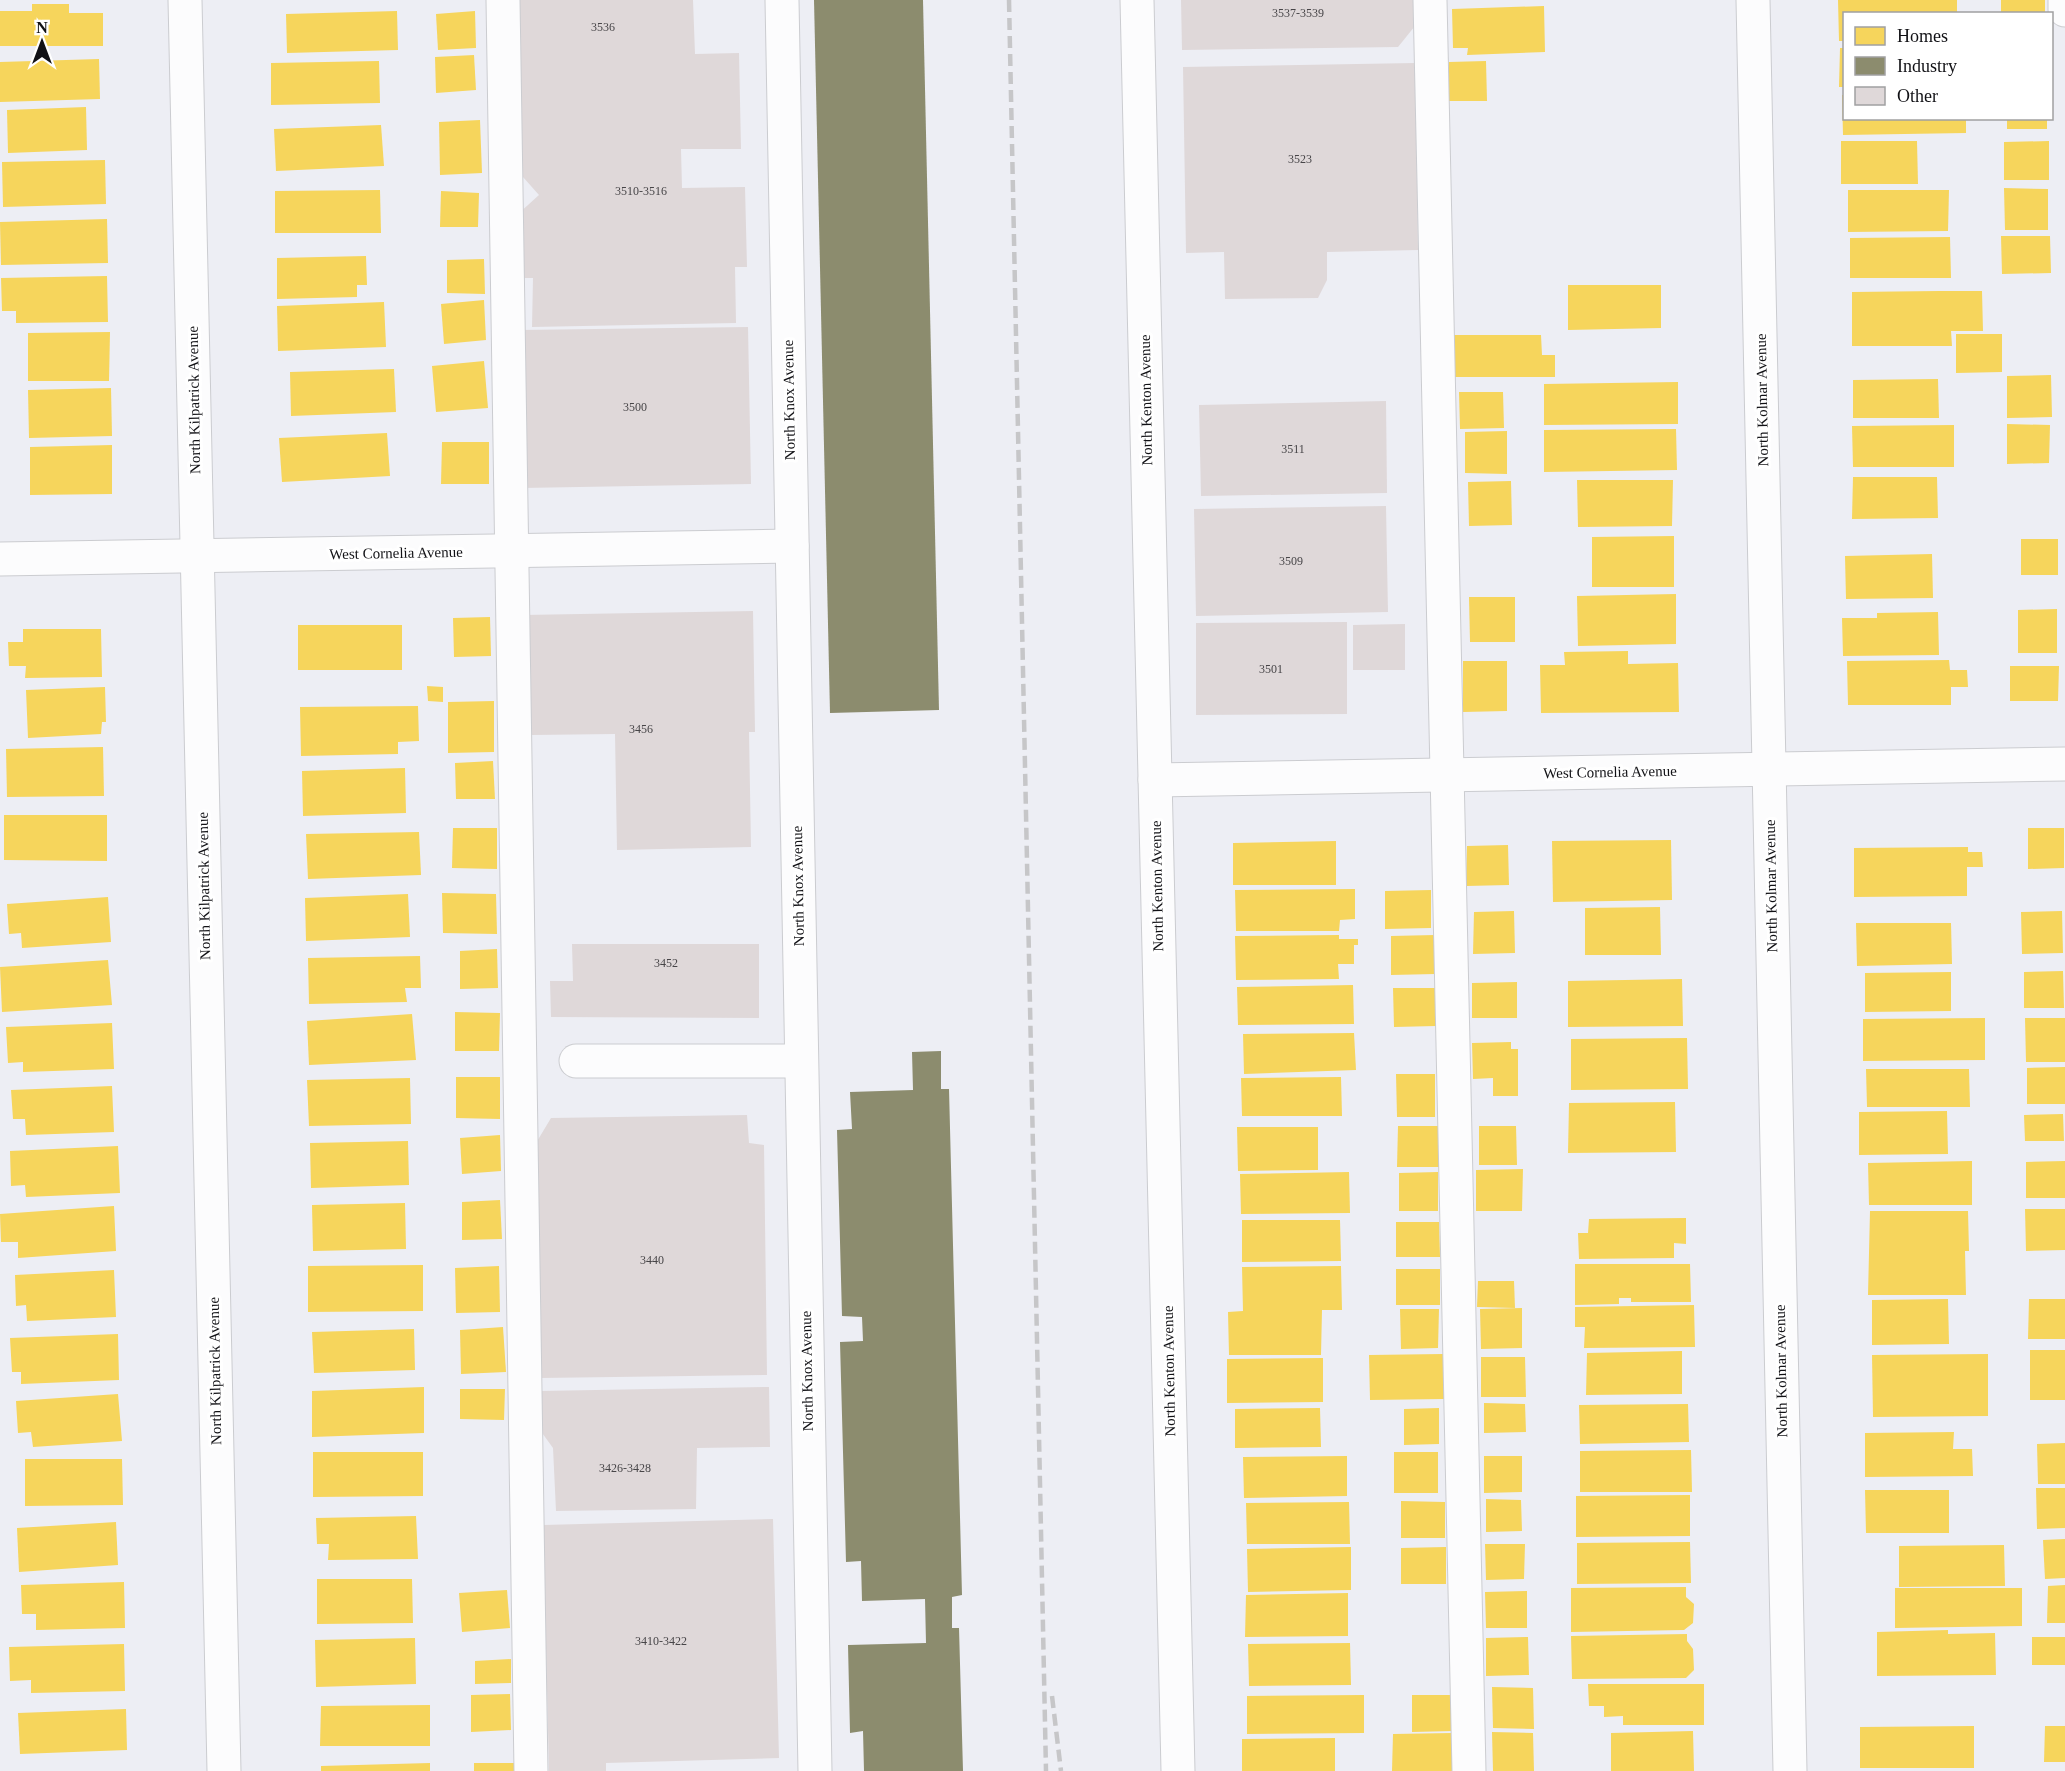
<svg xmlns="http://www.w3.org/2000/svg" width="2065" height="1771" font-family="'Times New Roman',serif">
<rect width="100%" height="100%" fill="#edeef4"/>
<g fill="#f6d55c">
<path d="M1838,0H1957V14H1844V41H1839Z"/>
<rect x="2001" y="0" width="44" height="14"/>
<path d="M32,4H69V13H103V46H0V11H32Z"/>
<path d="M1544,6L1545,52L1467,55L1468,48H1453L1452,9Z"/>
<path d="M397,11L398,50L287,53L286,14Z"/>
<path d="M475,11L476,48L438,50L436,14Z"/>
<path d="M1840,48H1844V87H1839Z"/>
<path d="M474,55L476,90L436,93L435,57Z"/>
<path d="M99,59L100,99L0,102V62Z"/>
<path d="M379,61L380,103L271,105V63Z"/>
<path d="M1486,61L1487,101H1449V62Z"/>
<path d="M1842,95H1844V118H1966V133L1843,135Z"/>
<path d="M86,107L87,150L8,153L7,110Z"/>
<rect x="2007" y="118" width="40" height="11"/>
<path d="M480,120L482,173L440,175L439,122Z"/>
<path d="M381,125L384,166L276,171L274,129Z"/>
<path d="M1841,141H1917L1918,184H1841Z"/>
<path d="M2049,141V180H2004V142Z"/>
<path d="M105,160L106,204L3,207L2,162Z"/>
<path d="M2004,188L2048,189V230H2005Z"/>
<path d="M380,190L381,233H275V191Z"/>
<path d="M1848,190H1949L1948,231L1848,232Z"/>
<path d="M441,191L479,193L478,227H440Z"/>
<path d="M107,219L108,263L1,265L0,222Z"/>
<path d="M2001,236H2050L2051,273L2002,274Z"/>
<path d="M1950,237L1951,278H1850V238Z"/>
<path d="M366,256L367,285H357V297L277,299V258Z"/>
<path d="M484,259L485,294L447,293V260Z"/>
<path d="M107,276L108,322L16,323V311H2L1,278Z"/>
<path d="M1568,285H1661V328L1568,330Z"/>
<path d="M1939,291H1982L1983,331H1951L1952,346H1852V292Z"/>
<path d="M484,300L486,340L444,344L441,304Z"/>
<path d="M384,302L386,347L278,351L277,306Z"/>
<path d="M110,332L109,381H28V333Z"/>
<path d="M1956,334H2002V372L1956,373Z"/>
<path d="M1454,335H1541L1542,355H1555V377H1455Z"/>
<path d="M484,361L488,408L436,412L432,366Z"/>
<path d="M394,369L396,412L291,416L290,372Z"/>
<path d="M2051,375L2052,417L2007,418V376Z"/>
<path d="M1938,379L1939,418H1853V380Z"/>
<path d="M1678,382V424L1544,425V384Z"/>
<path d="M111,388L112,436L29,438L28,390Z"/>
<path d="M1459,392H1503L1504,428L1460,429Z"/>
<path d="M2007,424L2050,425L2049,463L2007,464Z"/>
<path d="M1954,425V467H1853L1852,426Z"/>
<path d="M1676,429L1677,470L1544,472V430Z"/>
<path d="M1507,431V474L1465,473V432Z"/>
<path d="M387,433L390,476L282,482L279,438Z"/>
<path d="M442,442H489V484H441Z"/>
<path d="M112,445V494L30,495V447Z"/>
<path d="M1853,477H1937L1938,518L1852,519Z"/>
<path d="M1577,480H1673L1672,526L1578,527Z"/>
<path d="M1511,481L1512,525L1469,526L1468,482Z"/>
<path d="M1674,536V587H1592V537Z"/>
<rect x="2021" y="539" width="37" height="36"/>
<path d="M1932,554L1933,598L1846,599L1845,556Z"/>
<path d="M1676,594V644L1578,646L1577,596Z"/>
<path d="M1469,597H1515V642H1470Z"/>
<path d="M2057,609V653H2018V610Z"/>
<path d="M1938,612L1939,655L1843,656L1842,618H1877V613Z"/>
<path d="M490,617L491,656L454,657L453,618Z"/>
<rect x="298" y="625" width="104" height="45"/>
<path d="M23,629H101L102,677L25,678L26,666H9L8,642H23Z"/>
<path d="M1628,651V664L1678,663L1679,712L1541,713L1540,665H1565L1564,652Z"/>
<path d="M1949,660L1950,670H1967L1968,687H1951V705H1848L1847,661Z"/>
<path d="M1463,661H1507V711L1463,712Z"/>
<path d="M2010,666H2059L2058,701H2010Z"/>
<path d="M427,686L443,687V702L428,701Z"/>
<path d="M105,687L106,722H102L101,734L28,738L26,690Z"/>
<path d="M494,701V752L448,753V702Z"/>
<path d="M418,706L419,741L398,742V754L301,756L300,707Z"/>
<path d="M103,747L104,796L7,797L6,749Z"/>
<path d="M493,761L495,799H456L455,763Z"/>
<path d="M405,768L406,813L303,816L302,771Z"/>
<path d="M4,815H107V861L4,860Z"/>
<path d="M453,828H497V869L452,868Z"/>
<path d="M2028,828H2064V868L2028,869Z"/>
<path d="M419,832L421,875L308,879L306,834Z"/>
<path d="M1671,840L1672,900L1553,902L1552,841Z"/>
<path d="M1336,841V885H1233V843Z"/>
<path d="M1508,845L1509,885L1466,886L1467,846Z"/>
<path d="M1968,847V852H1982L1983,867H1967V896L1854,897V848Z"/>
<path d="M1355,889V919L1340,920L1339,931H1236L1235,890Z"/>
<path d="M1431,890V928L1385,929V891Z"/>
<path d="M442,893L496,894L497,934L443,933Z"/>
<path d="M408,894L410,937L306,941L305,898Z"/>
<path d="M108,897L111,942L22,948L21,933L9,934L7,904Z"/>
<path d="M1660,907L1661,955H1585V908Z"/>
<path d="M1514,911L1515,953L1473,954L1474,912Z"/>
<path d="M2062,911L2063,953L2022,954L2021,912Z"/>
<path d="M1856,923H1951L1952,964L1857,966Z"/>
<path d="M1339,935V939H1358V945H1354V964H1338L1339,979L1236,980L1235,936Z"/>
<path d="M1435,935V974L1391,975V936Z"/>
<path d="M497,949L498,988L460,989V951Z"/>
<path d="M420,956L421,988H405L407,1002L309,1004L308,958Z"/>
<path d="M108,960L112,1005L2,1012L0,967Z"/>
<path d="M2063,971L2064,1008H2024V972Z"/>
<path d="M1951,972V1011L1865,1012V973Z"/>
<path d="M1682,979L1683,1026L1568,1027V981Z"/>
<path d="M1517,982V1018H1472V983Z"/>
<path d="M1353,985L1354,1024L1238,1025L1237,987Z"/>
<path d="M1393,988H1435L1436,1026L1394,1027Z"/>
<path d="M455,1012L500,1013L499,1051H455Z"/>
<path d="M412,1014L416,1060L309,1065L307,1021Z"/>
<path d="M1985,1018V1060L1863,1061V1019Z"/>
<path d="M2025,1018H2065V1062H2026Z"/>
<path d="M112,1023L114,1069L23,1072V1062L8,1063L6,1027Z"/>
<path d="M1354,1033L1356,1070L1244,1074L1243,1034Z"/>
<path d="M1687,1038L1688,1089L1571,1090V1039Z"/>
<path d="M1511,1042V1049H1518V1096H1493V1078L1473,1079L1472,1043Z"/>
<path d="M2065,1067V1104H2027V1068Z"/>
<path d="M1866,1069H1969L1970,1107H1867Z"/>
<path d="M1396,1074H1435V1117H1397Z"/>
<path d="M456,1077H500V1119L456,1118Z"/>
<path d="M1341,1077L1342,1116H1242L1241,1078Z"/>
<path d="M410,1078L411,1124L309,1126L307,1080Z"/>
<path d="M112,1086L114,1132L26,1135L25,1119H13L11,1090Z"/>
<path d="M1675,1102L1676,1152L1568,1153L1569,1103Z"/>
<path d="M1947,1111L1948,1154L1859,1155V1112Z"/>
<path d="M2063,1114L2064,1141H2025L2024,1115Z"/>
<path d="M1398,1126H1438L1439,1167H1397Z"/>
<path d="M1479,1126H1516L1517,1165H1479Z"/>
<path d="M1237,1127H1318V1170L1238,1171Z"/>
<path d="M500,1135L501,1171L462,1174L460,1138Z"/>
<path d="M408,1141L409,1185L311,1188L310,1143Z"/>
<path d="M118,1146L120,1193L26,1197L25,1185L11,1186L10,1151Z"/>
<path d="M1972,1161V1205H1869L1868,1163Z"/>
<path d="M2065,1161V1198H2026V1162Z"/>
<path d="M1523,1169L1522,1211H1476V1170Z"/>
<path d="M1349,1172L1350,1213L1241,1214L1240,1174Z"/>
<path d="M1438,1172V1211H1399V1173Z"/>
<path d="M500,1200L502,1239L462,1240V1202Z"/>
<path d="M405,1203L406,1249L313,1251L312,1205Z"/>
<path d="M114,1206L116,1251L18,1258V1242H1L0,1214Z"/>
<path d="M2025,1209H2065V1250L2026,1251Z"/>
<path d="M1870,1211H1968L1969,1251H1965L1966,1295H1868Z"/>
<path d="M1686,1218V1244L1674,1243V1258L1579,1259L1578,1233H1588L1589,1219Z"/>
<path d="M1242,1220H1340L1341,1261L1242,1262Z"/>
<path d="M1396,1222H1439L1440,1257H1396Z"/>
<path d="M1575,1264H1690L1691,1302H1631V1298H1619V1304L1575,1305Z"/>
<path d="M423,1265V1311L308,1312V1266Z"/>
<path d="M499,1266L500,1312L456,1313L455,1268Z"/>
<path d="M1341,1266L1342,1310H1322L1321,1355H1229L1228,1312L1243,1311L1242,1267Z"/>
<rect x="1396" y="1269" width="44" height="36"/>
<path d="M114,1270L116,1317L27,1321L26,1305L16,1306L15,1275Z"/>
<path d="M1478,1281H1514L1515,1308L1477,1307Z"/>
<path d="M1948,1299L1949,1344L1872,1345V1300Z"/>
<path d="M2029,1299H2065V1339H2028Z"/>
<path d="M1694,1305L1695,1347L1584,1348L1585,1327H1575V1307Z"/>
<path d="M1522,1308V1348L1481,1349L1480,1309Z"/>
<path d="M1400,1309H1439L1438,1348L1401,1349Z"/>
<path d="M503,1327L506,1372L461,1374L460,1330Z"/>
<path d="M414,1329L415,1370L314,1373L312,1332Z"/>
<path d="M118,1334L119,1380L21,1384V1372H12L10,1338Z"/>
<rect x="2030" y="1350" width="35" height="50"/>
<path d="M1682,1351V1394L1586,1395L1587,1353Z"/>
<path d="M1443,1354L1444,1399L1370,1400L1369,1355Z"/>
<path d="M1988,1354V1416L1873,1417L1872,1355Z"/>
<path d="M1481,1357H1525L1526,1397H1481Z"/>
<path d="M1323,1358V1402L1227,1403V1359Z"/>
<path d="M424,1387V1433L312,1437V1391Z"/>
<path d="M460,1389H505L504,1420L460,1419Z"/>
<path d="M118,1394L122,1441L33,1447L31,1432L18,1433L16,1401Z"/>
<path d="M1484,1403L1525,1404L1526,1432L1484,1433Z"/>
<path d="M1688,1404L1689,1442L1580,1444L1579,1405Z"/>
<path d="M1320,1408L1321,1447L1235,1448V1409Z"/>
<path d="M1439,1408V1444L1404,1445V1409Z"/>
<path d="M1954,1432L1953,1449H1972L1973,1476L1865,1477V1433Z"/>
<path d="M2065,1443V1484H2038L2037,1444Z"/>
<path d="M1691,1450L1692,1492H1580V1451Z"/>
<path d="M313,1452H423V1496L313,1497Z"/>
<rect x="1394" y="1452" width="44" height="41"/>
<path d="M1347,1456V1496L1244,1498L1243,1457Z"/>
<path d="M1484,1456H1522V1492L1484,1493Z"/>
<path d="M25,1459H122L123,1505L25,1506Z"/>
<path d="M2036,1488H2065V1528L2037,1529Z"/>
<path d="M1865,1490H1949V1533H1866Z"/>
<path d="M1690,1495V1536L1576,1537V1496Z"/>
<path d="M1486,1499L1521,1500L1522,1531L1486,1532Z"/>
<path d="M1401,1501L1445,1502V1538H1401Z"/>
<path d="M1349,1502L1350,1544H1247L1246,1503Z"/>
<path d="M416,1516L418,1559L328,1560L329,1544H317L316,1518Z"/>
<path d="M116,1522L118,1565L19,1572L17,1528Z"/>
<path d="M2065,1539V1578L2045,1579L2043,1540Z"/>
<path d="M1690,1542L1691,1583L1577,1584V1543Z"/>
<path d="M1485,1544H1525L1524,1579L1486,1580Z"/>
<path d="M2004,1545L2005,1586L1899,1587V1546Z"/>
<path d="M1351,1547V1590L1248,1592L1247,1549Z"/>
<path d="M1446,1547V1584H1401V1548Z"/>
<path d="M317,1579H412L413,1623L317,1624Z"/>
<path d="M124,1582L125,1628L36,1630V1614H22L21,1585Z"/>
<path d="M2065,1585V1623H2047L2048,1586Z"/>
<path d="M1686,1587V1597L1694,1604L1693,1623L1684,1630L1571,1632V1588Z"/>
<path d="M1895,1588H2022V1626L1895,1628Z"/>
<path d="M507,1590L510,1628L462,1632L459,1593Z"/>
<path d="M1527,1591V1628H1486L1485,1592Z"/>
<path d="M1348,1593V1636L1245,1637L1246,1595Z"/>
<path d="M1948,1630V1634L1995,1633L1996,1675L1877,1676V1632Z"/>
<path d="M1687,1634V1641L1693,1649L1694,1670L1686,1678L1572,1679L1571,1636Z"/>
<path d="M1528,1637L1529,1675L1486,1676V1638Z"/>
<rect x="2032" y="1637" width="33" height="28"/>
<path d="M415,1638L416,1684L316,1687L315,1640Z"/>
<path d="M1350,1643L1351,1685L1249,1686L1248,1644Z"/>
<path d="M124,1644L125,1691L31,1693V1680L10,1681L9,1647Z"/>
<path d="M511,1659V1683L475,1684V1661Z"/>
<path d="M1588,1684H1704V1725H1623V1716L1604,1717V1706H1589Z"/>
<path d="M1492,1687L1533,1688L1534,1729L1493,1728Z"/>
<path d="M510,1694L511,1730L471,1732V1695Z"/>
<path d="M1364,1695V1733L1247,1734V1696Z"/>
<path d="M1412,1695H1452L1453,1731L1412,1732Z"/>
<path d="M430,1705V1746H320L321,1706Z"/>
<path d="M126,1709L127,1750L20,1754L18,1713Z"/>
<path d="M1974,1726V1768H1860V1727Z"/>
<path d="M2045,1726H2065V1762H2044Z"/>
<path d="M1693,1731L1694,1771H1611V1733Z"/>
<path d="M1492,1732L1533,1733L1534,1771H1493Z"/>
<path d="M1452,1733V1771H1392L1393,1734Z"/>
<path d="M1335,1738V1771H1242V1739Z"/>
<path d="M430,1763V1771H321V1766Z"/>
<rect x="474" y="1763" width="43" height="8"/>
</g>
<g fill="#8c8c6e">
<path d="M814,0H923L939,710L830,713Z"/>
<path d="M941,1051V1089H949L962,1595L952,1597V1628H959L963,1771H864L863,1731L850,1733L848,1645L926,1643L925,1599L862,1601L861,1561L846,1562L840,1342L863,1341L862,1317L842,1316L837,1130L852,1129L850,1092L913,1090L912,1052Z"/>
</g>
<g fill="#dfd8d9">
<path d="M512,0H693L695,54L739,53L741,149H681L682,188L745,187L747,267H735L736,323L532,327L533,278H518L517,215L539,195L515,168Z"/>
<path d="M1181,0H1414L1415,26L1398,47L1182,50Z"/>
<path d="M1415,63L1418,250L1327,252V280L1318,298L1225,299L1224,252L1186,253L1183,67Z"/>
<path d="M748,327L751,484L522,488L519,330Z"/>
<path d="M1386,401L1387,493L1201,496L1199,405Z"/>
<path d="M1386,506L1388,612L1196,616L1194,509Z"/>
<path d="M753,611L755,732H749L751,847L617,850L615,734L532,735L525,726L523,615Z"/>
<path d="M1347,622V714L1196,715V623Z"/>
<path d="M1405,624V670H1353V625Z"/>
<path d="M572,944H759V1018L551,1017L550,981H573Z"/>
<path d="M747,1115L749,1143L764,1145L767,1375L540,1378L536,1143L551,1118Z"/>
<path d="M769,1387L770,1447L697,1448L696,1509L556,1511L553,1448L540,1430V1391Z"/>
<path d="M773,1519L779,1758L606,1763V1771H549L543,1525Z"/>
</g>
<g fill="none" stroke-linecap="round" stroke-linejoin="round">
<defs>
<g id="minor">
<path d="M185,0L224,1771"/>
<path d="M503,0L531,1771"/>
<path d="M782,0L815,1771"/>
<path d="M1137,0L1178,1771"/>
<path d="M1430,0L1469,1771"/>
<path d="M1753,0L1790,1771"/>
<path d="M2065,0V10"/>
<path d="M0,559L792,546"/>
<path d="M1155,780L2065,764"/>
<path d="M576,1061H801"/>
</g>
</defs>
<use href="#minor" stroke="#cbccd0" stroke-width="35"/>
<use href="#minor" stroke="#fcfcfd" stroke-width="33"/>
<g stroke="#c6c6c8" stroke-width="4.5" stroke-dasharray="12 6" stroke-linecap="butt">
<path d="M1009,0L1046,1771"/>
<path d="M1052,1696L1061,1771"/>
</g>
</g>
<g text-anchor="middle" stroke-width="6" stroke-linejoin="round" paint-order="stroke">
<g font-size="12" fill="#474548">
<text x="1298" y="17">3537-3539</text>
<text x="603" y="31">3536</text>
<text x="1300" y="163">3523</text>
<text x="641" y="195">3510-3516</text>
<text x="635" y="411">3500</text>
<text x="1293" y="453">3511</text>
<text x="1291" y="565">3509</text>
<text x="1271" y="673">3501</text>
<text x="641" y="733">3456</text>
<text x="666" y="967">3452</text>
<text x="652" y="1264">3440</text>
<text x="625" y="1472">3426-3428</text>
<text x="661" y="1645">3410-3422</text>
</g>
<g font-size="15" fill="#111115" stroke="#fff">
<text transform="translate(194 400) rotate(-91)" y="5">North Kilpatrick Avenue</text>
<text transform="translate(789 400) rotate(-91)" y="5">North Knox Avenue</text>
<text transform="translate(1146 400) rotate(-91)" y="5">North Kenton Avenue</text>
<text transform="translate(1762 400) rotate(-91)" y="5">North Kolmar Avenue</text>
<text transform="translate(396 553) rotate(-1)" y="5">West Cornelia Avenue</text>
<text transform="translate(1610 772) rotate(-1)" y="5">West Cornelia Avenue</text>
<text transform="translate(204 886) rotate(-91)" y="5">North Kilpatrick Avenue</text>
<text transform="translate(798 886) rotate(-91)" y="5">North Knox Avenue</text>
<text transform="translate(1157 886) rotate(-91)" y="5">North Kenton Avenue</text>
<text transform="translate(1771 886) rotate(-91)" y="5">North Kolmar Avenue</text>
<text transform="translate(215 1371) rotate(-91)" y="5">North Kilpatrick Avenue</text>
<text transform="translate(807 1371) rotate(-91)" y="5">North Knox Avenue</text>
<text transform="translate(1169 1371) rotate(-91)" y="5">North Kenton Avenue</text>
<text transform="translate(1781 1371) rotate(-91)" y="5">North Kolmar Avenue</text>
</g>
</g>
<rect x="1843" y="12" width="210" height="108" fill="#ffffff" stroke="#a0a0a1" stroke-width="1.5"/>
<rect x="1855" y="27" width="30" height="18" fill="#f6d55c" stroke="#a0a0a1" stroke-width="1.5"/>
<text x="1897" y="42" font-size="18" fill="#111115">Homes</text>
<rect x="1855" y="57" width="30" height="18" fill="#8c8c6e" stroke="#a0a0a1" stroke-width="1.5"/>
<text x="1897" y="72" font-size="18" fill="#111115">Industry</text>
<rect x="1855" y="87" width="30" height="18" fill="#dfd8d9" stroke="#a0a0a1" stroke-width="1.5"/>
<text x="1897" y="102" font-size="18" fill="#111115">Other</text>
<g transform="translate(42 42)" stroke="#ffffff" stroke-width="4.5" paint-order="stroke">
<path d="M0-4.5L10 22L0 15L-10 22Z" fill="#111115"/>
<text y="-9" font-size="16" font-weight="bold" text-anchor="middle" fill="#111115">N</text>
</g>
</svg>
